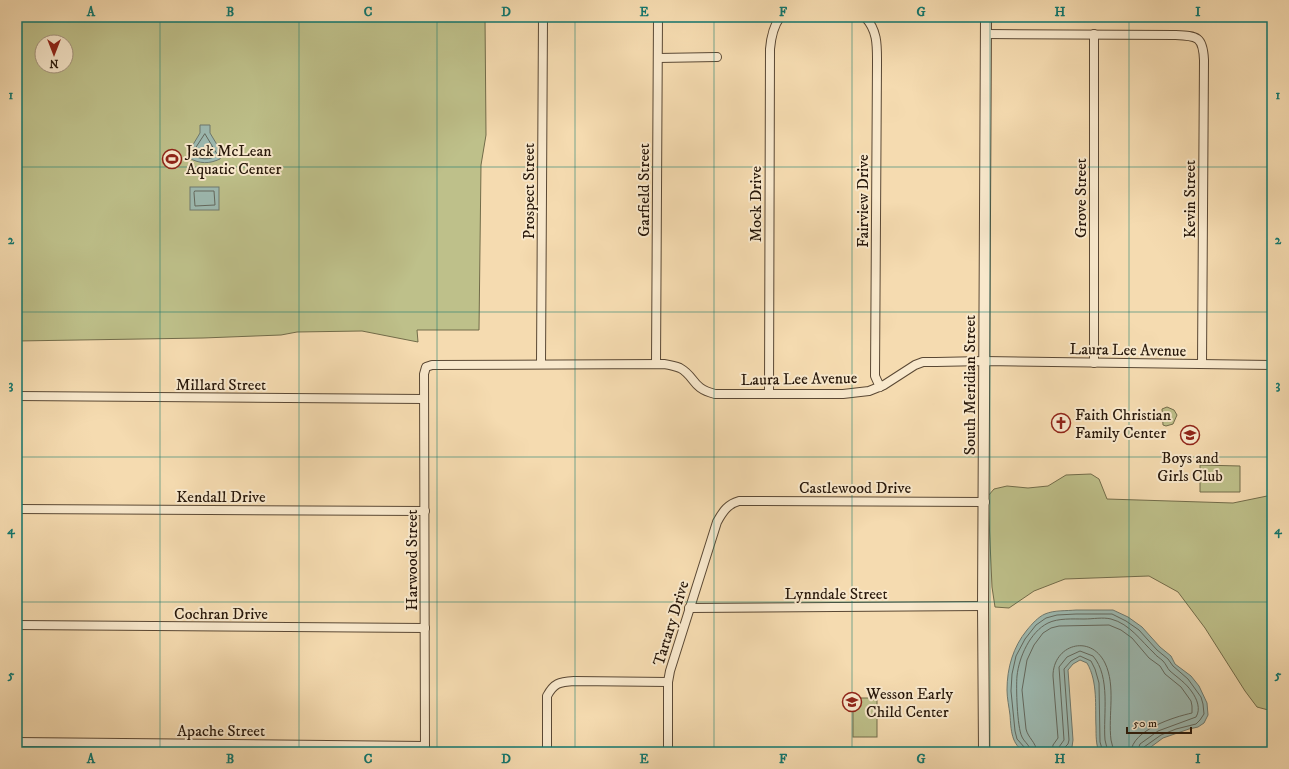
<svg xmlns="http://www.w3.org/2000/svg" width="1289" height="769" font-family="'IM FELL DW Pica',serif">
<rect width="100%" height="100%" fill="#f5dbb0"/>
<filter id="stains"><feTurbulence type="fractalNoise" baseFrequency=".005" numOctaves="4"/><feColorMatrix values="0 0 0 0 .2 0 0 0 0 .09 0 0 0 0 .02 0 0 0 .5 -.17"/></filter>
<radialGradient id="worn" r=".72"><stop offset=".6" stop-color="#630" stop-opacity="0"/><stop offset="1" stop-color="#630" stop-opacity=".3"/></radialGradient>
<g fill="#bec08a" stroke="#726c4a" fill-rule="evenodd">
<path d="M17,17H485L486,135L481,165L479,330H417L418,342L362,331L297,332L281,335L203,338L17,341ZM42,42H66V66H42Z"/>
<path d="M1167,407L1174,410L1177,415L1173,424L1166,426L1163,425L1162,409Z"/>
<path d="M1271,427H1272V455C1268,446 1268,437 1271,427Z"/>
<path d="M1200,465L1240,466V492H1200Z"/>
<path d="M1091,474L1099,479L1107,499L1233,503L1272,495V711L1257,707L1245,691L1205,628L1178,592L1149,576L1065,579L1034,591L1009,608L995,607L992,587L988,496L994,489L1007,486L1028,488L1048,486L1066,475Z"/>
<rect x="853" y="698" width="24" height="39"/>
</g>
<g fill="#9dbab2" stroke="#6e796f">
<path d="M200,125H210V133L222,153L220,159C209,164 200,164 189,158L188,153L200,133Z"/>
<rect x="190" y="187" width="29" height="23"/>
<path d="M1076,610H1113L1128,617L1142,627L1160,647L1171,656L1175,664L1191,676L1199,686L1207,703L1208,715L1204,723L1198,727L1189,729L1163,738L1144,752H1099C1096,744 1096,736 1096,727C1095,706 1098,682 1087,663L1080,660L1073,664L1068,670L1073,740L1072,747L1064,752H1026C1011,746 1011,729 1010,715C1009,707 1007,698 1007,690C1007,668 1013,647 1027,630C1032,624 1038,617 1045,614C1054,610 1066,611 1076,610Z"/>
</g>
<g fill="none" stroke-linecap="round" stroke-linejoin="round">
<g stroke="#62685e" stroke-width="1">
<path d="M205,134L217,154C212,161 198,160 192,154Z"/>
<path d="M195,191H214L215,205L195,206L194,193Z"/>
<path d="M1026,752L1025,748L1017,739L1015,731L1011,691L1012,674L1016,656L1025,639L1036,625L1046,618L1057,615L1076,614H1112L1126,621L1139,630L1157,650L1168,659L1173,666L1188,679L1201,697L1203,704L1204,714L1200,720L1196,724L1176,729L1161,735L1144,747L1142,752"/>
<path d="M1031,752C1030,745 1025,743 1022,737C1017,727 1016,687 1017,676C1019,657 1030,632 1048,623C1058,618 1073,619 1084,619C1093,619 1103,617 1111,619C1130,624 1141,641 1154,653C1156,656 1160,658 1163,661C1166,664 1167,668 1170,671C1178,678 1186,683 1192,692C1197,699 1201,709 1196,717L1158,731L1140,744L1137,752"/>
<path d="M1037,752C1036,742 1028,738 1026,729L1022,690L1027,660L1034,645L1043,633L1051,628L1059,626L1109,625L1121,630L1132,638L1149,658L1160,666L1165,674L1181,687L1191,701L1192,706V713C1174,717 1132,730 1131,752"/>
<path d="M1052,752L1053,745L1058,738L1053,676C1053,645 1090,633 1105,663C1116,686 1108,715 1111,740C1112,744 1113,748 1114,752"/>
<path d="M1058,752L1059,747L1064,740L1059,667L1067,657L1080,651L1093,656C1111,677 1103,714 1105,740C1106,744 1107,748 1108,752"/>
<path d="M1063,752L1064,748L1068,744L1069,740L1064,669L1071,661L1080,656L1091,661L1095,669L1099,683L1100,742L1103,752"/>
</g>
<defs>
<g id="minor">
<path d="M865,17C878,31 877,46 877,64L875,376L880,387"/>
<path d="M986,34L1175,35C1197,36 1203,36 1204,60L1202,364"/>
<path d="M658,58L717,57"/>
<path d="M1094,363V34"/>
<path d="M541,364L543,17"/>
<path d="M656,364L658,17"/>
<path d="M769,393L770,49C771,37 773,27 780,17"/>
<path d="M17,396L424,399"/>
<path d="M17,509L425,511"/>
<path d="M689,608L983,606"/>
<path d="M17,625L425,628"/>
<path d="M17,742L425,746"/>
<path d="M425,752L424,374L426,367L432,365L664,364C670,365 675,366 680,368C696,377 691,388 715,394H843L869,391L884,385L915,365L923,362H936L984,361L1272,365"/>
<path d="M547,752V696C554,683 559,682 574,681L668,682"/>
<path d="M668,752V682L670,671L717,522C723,511 728,504 739,501L985,502"/>
</g>
<path id="tertiary" d="M984,752L983,606L986,17"/>
</defs>
<use href="#minor" stroke="#5a4834" stroke-width="10"/>
<use href="#tertiary" stroke="#5a4834" stroke-width="12"/>
<use href="#minor" stroke="#f8e8cc" stroke-width="8"/>
<use href="#tertiary" stroke="#f8e8cc" stroke-width="10"/>
</g>
<path fill="none" stroke="#0f766e" stroke-width="1" stroke-opacity="0.55" d="M160,17V752M299,17V752M437,17V752M575,17V752M714,17V752M852,17V752M990,17V752M1129,17V752M17,167H1272M17,312H1272M17,457H1272M17,602H1272"/>
<defs>
<symbol id="stadium-ring" viewBox="-11 -11 22 22"><circle r="9.5" fill="#f8e8cc" stroke="#8f2418" stroke-width="1.5"/><path d="M0-5a6.5 5 0 1 0 0 10a6.5 5 0 1 0 0-10ZM-3.5-1.8h7v3.6h-7Z" fill="#8f2418"/></symbol>
<symbol id="church-ring" viewBox="-11 -11 22 22"><circle r="9.5" fill="#f8e8cc" stroke="#8f2418" stroke-width="1.5"/><path d="M-1.2-6h2.4v3.5h3.3v2.4h-3.3V6h-2.4V-.1h-3.3v-2.4h3.3Z" fill="#8f2418"/></symbol>
<symbol id="school-ring" viewBox="-11 -11 22 22"><circle r="9.5" fill="#f8e8cc" stroke="#8f2418" stroke-width="1.5"/><path d="M0-5L7-2L0 1L-7-2ZM-4 1L0 2.5L4 1V4Q0 6-4 4Z" fill="#8f2418"/></symbol>
</defs>
<g fill-rule="evenodd">
<use href="#stadium-ring" x="161" y="148" width="22" height="22"/>
<use href="#church-ring" x="1050" y="412" width="22" height="22"/>
<use href="#school-ring" x="1179" y="424" width="22" height="22"/>
<use href="#school-ring" x="841" y="691" width="22" height="22"/>
</g>
<g text-anchor="middle" stroke-width="4" stroke-linejoin="round" paint-order="stroke">
<g font-size="16" fill="#27170a" stroke="#f8e8cc" text-anchor="start">
<text x="186" y="156">Jack McLean<tspan x="186" dy="18">Aquatic Center</tspan></text>
<text x="1075" y="420">Faith Christian<tspan x="1075" dy="18">Family Center</tspan></text>
<text x="1190" y="463" text-anchor="middle">Boys and<tspan x="1190" dy="18">Girls Club</tspan></text>
<text x="866" y="699">Wesson Early<tspan x="866" dy="18">Child Center</tspan></text>
</g>
<g font-size="16" fill="#27170a" stroke="#f8e8cc">
<text transform="translate(643 190) rotate(-90)" y="6">Garfield Street</text>
<text transform="translate(528 191) rotate(-90)" y="6">Prospect Street</text>
<text transform="translate(1080 198) rotate(-90)" y="6">Grove Street</text>
<text transform="translate(1189 199) rotate(-90)" y="6">Kevin Street</text>
<text transform="translate(862 201) rotate(-90)" y="6">Fairview Drive</text>
<text transform="translate(755 204) rotate(-90)" y="6">Mock Drive</text>
<text transform="translate(1128 349) rotate(1)" y="6">Laura Lee Avenue</text>
<text transform="translate(799 378) rotate(-1)" y="6">Laura Lee Avenue</text>
<text x="221" y="390">Millard Street</text>
<text transform="translate(969 385) rotate(-90)" y="6">South Meridian Street</text>
<text x="855" y="493">Castlewood Drive</text>
<text x="221" y="502">Kendall Drive</text>
<text transform="translate(411 560) rotate(-90)" y="6">Harwood Street</text>
<text x="836" y="599">Lynndale Street</text>
<text x="221" y="619">Cochran Drive</text>
<text transform="translate(670 623) rotate(-73)" y="6">Tartary Drive</text>
<text x="221" y="736">Apache Street</text>
</g>
</g>
<rect width="1289" height="769" fill="none" stroke="#f5dbb0" stroke-width="44"/>
<g transform="translate(54 54) rotate(180)"><circle r="19" fill="#f8e8cc" stroke="#a4947e"/>
<path d="M0-3L7 15L0 10L-7 15Z" fill="#8f2418"/>
<text y="-6" font-size="11" font-weight="bold" text-anchor="middle" fill="#27170a">N</text>
</g>
<path d="M1127 727v6h64v-6" fill="none" stroke="#27170a" stroke-width="2"/>
<text x="1133" y="727" font-size="12" fill="#27170a" stroke="#f8e8cc" stroke-width="3" paint-order="stroke">50 m</text>
<rect x="22" y="22" width="1245" height="725" fill="none" stroke="#0f766e" stroke-width="1.5"/>
<g font-size="13" text-anchor="middle" font-weight="bold" fill="#0f766e">
<text x="91" y="16">A</text>
<text x="230" y="16">B</text>
<text x="368" y="16">C</text>
<text x="506" y="16">D</text>
<text x="644" y="16">E</text>
<text x="783" y="16">F</text>
<text x="921" y="16">G</text>
<text x="1060" y="16">H</text>
<text x="1198" y="16">I</text>
<text x="11" y="99">1</text>
<text x="1278" y="99">1</text>
<text x="11" y="244">2</text>
<text x="1278" y="244">2</text>
<text x="11" y="389">3</text>
<text x="1278" y="389">3</text>
<text x="11" y="534">4</text>
<text x="1278" y="534">4</text>
<text x="11" y="679">5</text>
<text x="1278" y="679">5</text>
<text x="91" y="763">A</text>
<text x="230" y="763">B</text>
<text x="368" y="763">C</text>
<text x="506" y="763">D</text>
<text x="644" y="763">E</text>
<text x="783" y="763">F</text>
<text x="921" y="763">G</text>
<text x="1060" y="763">H</text>
<text x="1198" y="763">I</text>
</g>
<rect width="100%" height="100%" filter="url(#stains)"/>
<rect width="100%" height="100%" fill="url(#worn)"/>
</svg>
